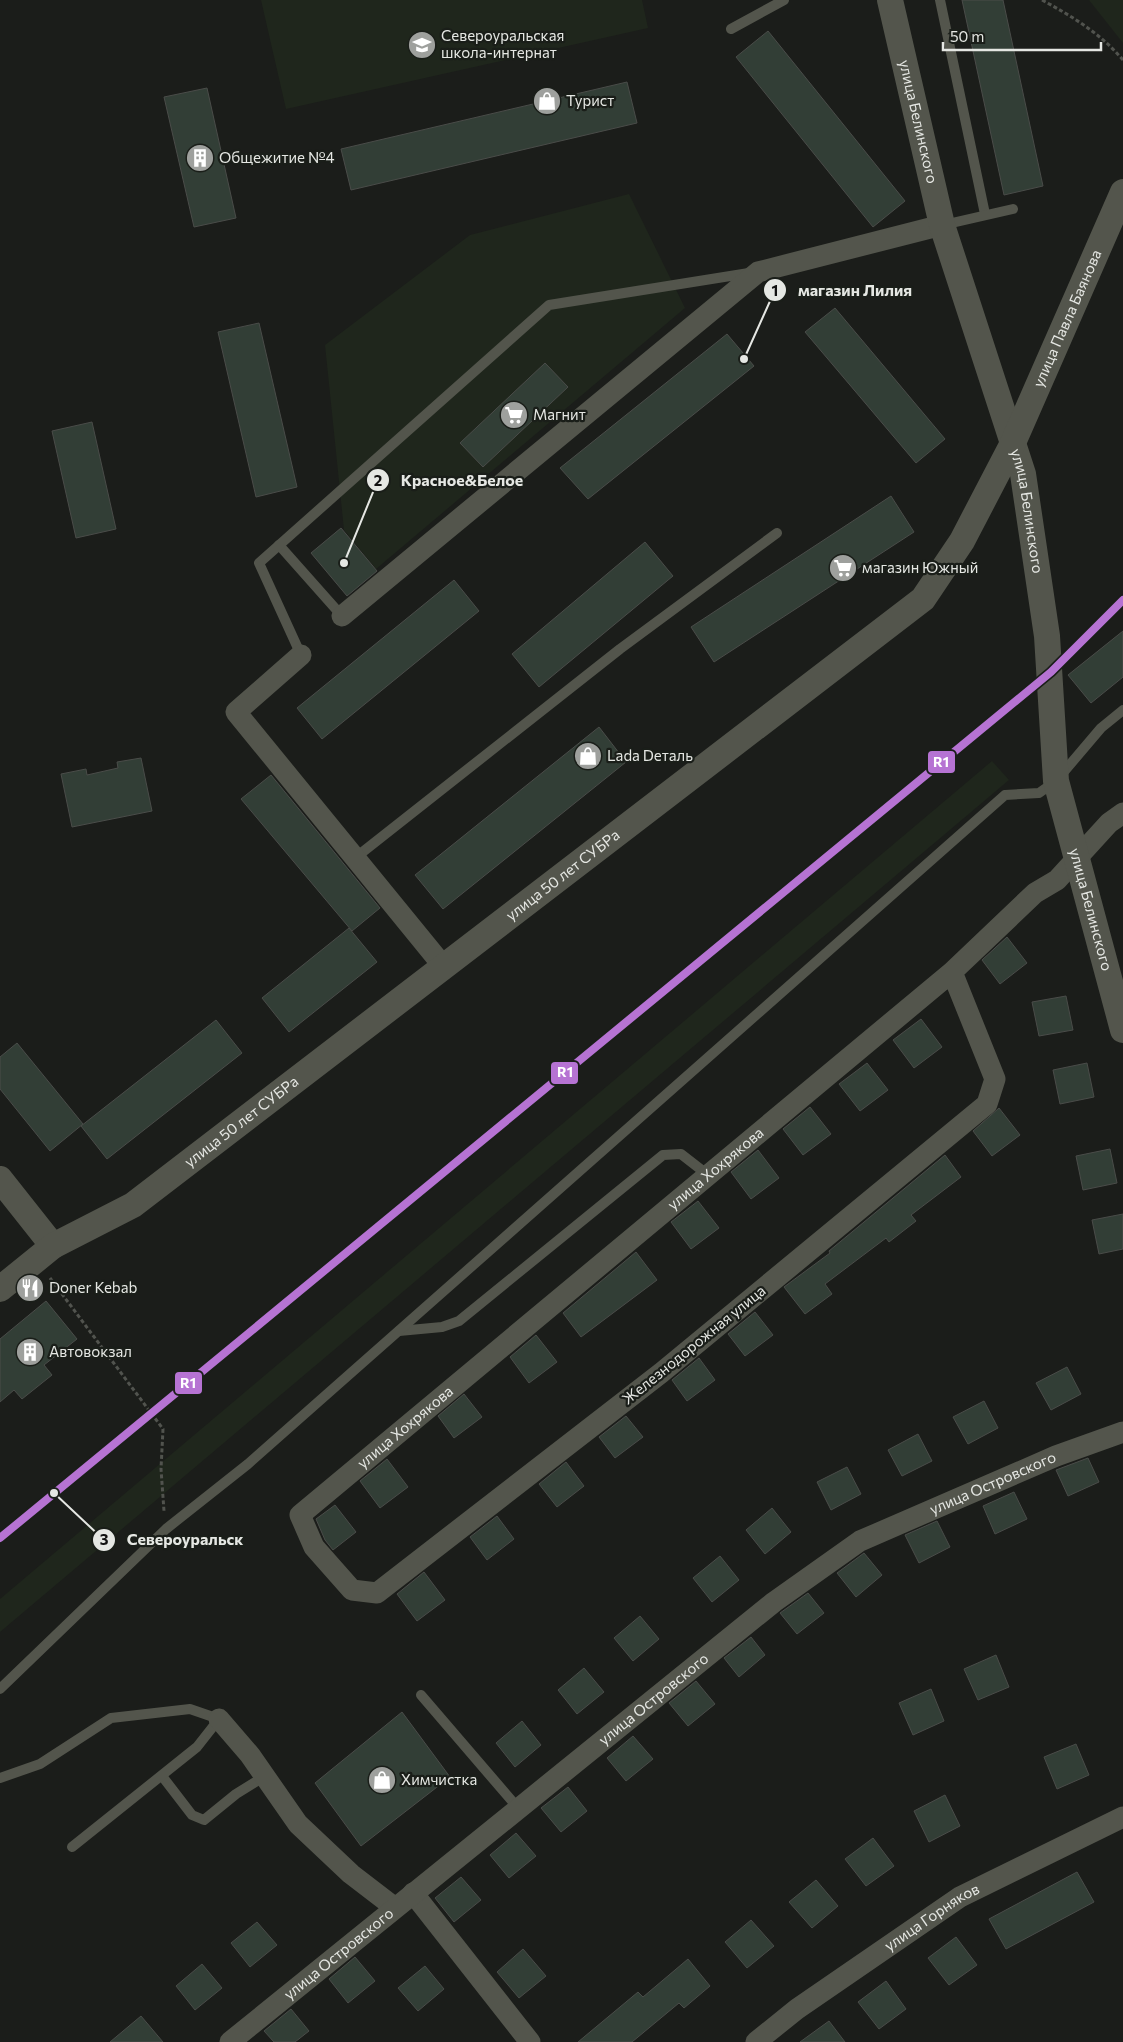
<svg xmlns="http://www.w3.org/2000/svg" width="1123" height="2042" font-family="Commissioner,sans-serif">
<rect width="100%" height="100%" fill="#1b1d1a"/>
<g fill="#1f261c">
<path d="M261,0H642L648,28L286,109Z"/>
<path d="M1089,0H1123V43Z"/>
<path d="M629,194L685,308L376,569L344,530L325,345L470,235Z"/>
<path d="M992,761L1009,780L0,1632V1599Z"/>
</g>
<g fill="#323e36" stroke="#4a4c49">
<path d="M962,0H1003L1043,186L1004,195Z"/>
<path d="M768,31L905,201L873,227L736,57Z"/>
<path d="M627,82L637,123L351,190L341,149Z"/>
<path d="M207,88L236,218L194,227L164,97Z"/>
<path d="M835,308L945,439L916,463L805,332Z"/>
<path d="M259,323L297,487L256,497L218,332Z"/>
<path d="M727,334L754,366L588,499L560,468Z"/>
<path d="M545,363L568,387L483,467L460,443Z"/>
<path d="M92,422L116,529L76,538L52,431Z"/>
<path d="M891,496L914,532L714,662L691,627Z"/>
<path d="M341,528L377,571L347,596L311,553Z"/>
<path d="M645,542L673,576L539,687L512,654Z"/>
<path d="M454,580L479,611L322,739L297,708Z"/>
<path d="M1123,631V677L1091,703L1068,675Z"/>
<path d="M599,727L626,762L443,909L415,875Z"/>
<path d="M141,758L152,811L72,827L61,774L86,769L87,775L118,768L117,762Z"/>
<path d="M271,775L380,908L352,931L241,799Z"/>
<path d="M349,928L377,962L289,1032L262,998Z"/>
<path d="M1007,937L1027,963L1000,984L982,960Z"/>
<path d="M1066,996L1073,1030L1039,1036L1032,1002Z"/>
<path d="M921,1019L942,1047L914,1068L893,1040Z"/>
<path d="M216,1020L242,1053L107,1159L81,1126Z"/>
<path d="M17,1043L83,1124L50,1151L0,1089V1057Z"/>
<path d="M867,1063L888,1090L860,1111L839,1084Z"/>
<path d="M1087,1063L1094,1097L1060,1104L1053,1070Z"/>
<path d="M810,1107L831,1134L803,1155L783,1129Z"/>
<path d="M999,1108L1020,1135L992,1156L973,1131Z"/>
<path d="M1110,1149L1117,1183L1083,1190L1076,1156Z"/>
<path d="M758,1150L779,1178L751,1199L731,1172Z"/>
<path d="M945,1155L961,1177L911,1215L916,1221L889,1242L886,1238L825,1284L832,1294L805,1314L784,1287L830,1253L829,1251Z"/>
<path d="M698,1201L719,1228L691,1249L671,1222Z"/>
<path d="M1123,1214V1249L1099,1254L1092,1220Z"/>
<path d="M636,1252L657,1280L581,1337L563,1313Z"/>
<path d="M46,1301L77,1339L44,1365L52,1375L22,1399L14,1390L0,1402V1339Z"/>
<path d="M755,1312L773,1335L745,1356L728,1334Z"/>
<path d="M536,1335L557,1362L529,1383L510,1357Z"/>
<path d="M699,1358L715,1380L687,1401L672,1380Z"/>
<path d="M1067,1367L1081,1394L1051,1410L1036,1383Z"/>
<path d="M464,1394L482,1417L454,1438L438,1416Z"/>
<path d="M984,1401L998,1428L968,1444L953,1417Z"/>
<path d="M626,1416L643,1437L615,1458L599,1437Z"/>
<path d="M918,1434L932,1461L902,1476L888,1450Z"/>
<path d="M1088,1458L1099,1482L1068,1496L1056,1470Z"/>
<path d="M387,1459L408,1487L380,1508L360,1481Z"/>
<path d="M566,1462L584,1486L557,1507L539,1484Z"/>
<path d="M847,1467L861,1494L831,1510L817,1482Z"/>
<path d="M1014,1492L1027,1519L995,1534L983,1506Z"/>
<path d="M335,1505L356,1532L333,1550L325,1540L316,1519Z"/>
<path d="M772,1508L791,1532L765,1554L746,1530Z"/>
<path d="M497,1516L514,1539L487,1560L470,1537Z"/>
<path d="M937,1521L950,1547L919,1563L905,1535Z"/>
<path d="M864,1553L882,1575L856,1597L837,1573Z"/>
<path d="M720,1556L739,1580L712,1602L693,1578Z"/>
<path d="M424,1572L445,1600L417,1621L397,1594Z"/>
<path d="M808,1593L824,1613L797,1634L780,1613Z"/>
<path d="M640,1616L659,1639L633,1661L614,1638Z"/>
<path d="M751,1637L765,1655L739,1677L724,1658Z"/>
<path d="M996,1655L1009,1687L978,1700L964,1669Z"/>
<path d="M584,1668L604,1692L577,1714L558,1690Z"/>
<path d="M696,1681L715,1704L688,1726L669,1703Z"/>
<path d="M931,1689L944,1721L913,1735L899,1703Z"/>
<path d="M402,1712L450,1777L361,1846L315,1783Z"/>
<path d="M522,1721L541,1745L515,1767L496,1743Z"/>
<path d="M633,1736L653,1759L626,1781L607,1758Z"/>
<path d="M1076,1744L1089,1775L1057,1789L1044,1757Z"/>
<path d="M568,1787L587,1811L561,1832L541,1808Z"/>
<path d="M945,1795L960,1826L929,1842L914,1811Z"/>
<path d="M516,1833L536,1856L509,1878L490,1855Z"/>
<path d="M873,1838L894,1866L866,1886L845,1859Z"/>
<path d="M1077,1872L1094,1902L1006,1949L989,1919Z"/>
<path d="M461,1877L481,1900L454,1922L435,1898Z"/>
<path d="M816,1880L838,1906L812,1928L789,1902Z"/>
<path d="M751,1920L774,1946L747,1968L725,1942Z"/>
<path d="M257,1922L277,1945L250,1967L231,1943Z"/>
<path d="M956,1937L977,1965L949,1985L928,1958Z"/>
<path d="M523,1949L546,1976L519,1998L497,1972Z"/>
<path d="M355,1957L375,1981L348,2003L329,1979Z"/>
<path d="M688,1959L710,1986L684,2008L679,2003L632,2042H578L638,1992L643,1997Z"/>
<path d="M202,1964L222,1988L195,2010L176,1986Z"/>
<path d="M425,1966L444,1989L418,2011L398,1988Z"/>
<path d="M886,1981L906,2009L879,2029L858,2002Z"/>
<path d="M291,2009L309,2031L295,2042H274L264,2031Z"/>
<path d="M141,2016L163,2042H110Z"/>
<path d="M829,2021L845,2042H800Z"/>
</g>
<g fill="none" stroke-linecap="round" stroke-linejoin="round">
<g stroke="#51534e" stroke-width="3" stroke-dasharray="4 2.5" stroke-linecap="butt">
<path d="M1042,0C1073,17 1100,33 1123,60"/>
<path d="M50,1278L163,1429L161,1469L164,1511"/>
</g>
<g stroke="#53554c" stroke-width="10">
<path d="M940,0L985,214"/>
<path d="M731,29L784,0"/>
<path d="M943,225L1013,209"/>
<path d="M279,545L342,616"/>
<path d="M301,655L259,563L549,305L749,273"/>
<path d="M355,858L620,649L777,533"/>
<path d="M399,1331L442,1327L459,1321L663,1155L681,1154L708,1175"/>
<path d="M0,1689L166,1529L248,1464L1005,795L1039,793L1056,781L1101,728L1123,710"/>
<path d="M421,1695L518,1808"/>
<path d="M162,1776L192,1815L204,1820L236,1794L265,1776"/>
<path d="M0,1778L40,1764L111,1718L190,1709L219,1719L197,1747L72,1847"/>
</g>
<g stroke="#53554c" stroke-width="21">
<path d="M342,616L758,272L942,225"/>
<path d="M301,655L236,712L444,967"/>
<path id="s1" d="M952,972L995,1079L987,1104L661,1373L377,1593L352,1590L314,1547L300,1515L952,972L1035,893L1057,880L1109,823L1123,813"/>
<path d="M219,1719L250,1755L298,1824L351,1874L394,1907"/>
<path d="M413,1893L530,2042"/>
<path id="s2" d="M230,2042L774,1602L860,1541L1056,1456L1123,1432"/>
<path id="s3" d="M756,2042L797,2009L960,1897L1123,1817"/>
</g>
<g stroke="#53554c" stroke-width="26">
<path id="s4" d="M890,0L942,225L1023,474L1047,636L1056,781L1123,1030"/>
<path d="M0,1179L53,1246"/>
<path id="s5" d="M0,1289L53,1246L133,1205L923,599L962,541L1012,445L1123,192"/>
</g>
<defs>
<path id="rail-1" d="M0,1538L1051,672L1123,600"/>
</defs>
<use href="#rail-1" stroke="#1a1e19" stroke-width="11"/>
<use href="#rail-1" stroke="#b673d3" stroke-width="8"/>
</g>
<defs>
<symbol id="school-disc" viewBox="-11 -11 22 22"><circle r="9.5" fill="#9ea09d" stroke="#1a1e19"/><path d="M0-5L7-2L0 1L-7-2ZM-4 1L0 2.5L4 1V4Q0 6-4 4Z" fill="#fff"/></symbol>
<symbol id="shop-disc" viewBox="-11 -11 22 22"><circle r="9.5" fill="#9ea09d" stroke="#1a1e19"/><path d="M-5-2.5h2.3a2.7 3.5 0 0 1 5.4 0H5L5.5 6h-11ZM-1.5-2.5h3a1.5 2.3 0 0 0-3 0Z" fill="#fff"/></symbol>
<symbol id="building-disc" viewBox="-11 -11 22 22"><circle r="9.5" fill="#9ea09d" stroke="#1a1e19"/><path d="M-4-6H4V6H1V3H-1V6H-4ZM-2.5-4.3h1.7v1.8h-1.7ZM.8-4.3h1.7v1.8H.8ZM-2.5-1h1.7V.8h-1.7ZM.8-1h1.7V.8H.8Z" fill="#fff"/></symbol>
<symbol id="supermarket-disc" viewBox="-11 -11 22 22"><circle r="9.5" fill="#9ea09d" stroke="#1a1e19"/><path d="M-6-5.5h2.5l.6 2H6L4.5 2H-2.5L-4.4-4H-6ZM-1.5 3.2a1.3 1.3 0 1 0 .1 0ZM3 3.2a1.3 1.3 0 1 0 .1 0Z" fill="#fff"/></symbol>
<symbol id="restaurant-disc" viewBox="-11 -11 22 22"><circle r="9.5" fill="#9ea09d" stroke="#1a1e19"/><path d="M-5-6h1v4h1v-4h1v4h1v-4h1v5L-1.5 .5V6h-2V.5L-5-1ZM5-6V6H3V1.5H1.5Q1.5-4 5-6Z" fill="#fff"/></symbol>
</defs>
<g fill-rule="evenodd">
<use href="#school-disc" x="406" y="29" width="32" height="32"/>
<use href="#shop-disc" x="531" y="85" width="32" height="32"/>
<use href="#building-disc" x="184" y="142" width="32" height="32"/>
<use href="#supermarket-disc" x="498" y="399" width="32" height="32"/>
<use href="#supermarket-disc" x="827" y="552" width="32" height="32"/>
<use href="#shop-disc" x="572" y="740" width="32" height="32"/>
<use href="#restaurant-disc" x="14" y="1272" width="32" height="32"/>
<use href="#building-disc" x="14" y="1336" width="32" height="32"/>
<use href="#shop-disc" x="366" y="1764" width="32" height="32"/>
</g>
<g text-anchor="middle" stroke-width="4.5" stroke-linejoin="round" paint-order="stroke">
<g font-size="15" fill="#e5e7e3" stroke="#1a1e19" text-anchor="start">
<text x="441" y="41">Североуральская<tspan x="441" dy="17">школа-интернат</tspan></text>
<text x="566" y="106">Турист</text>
<text x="219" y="163">Общежитие №4</text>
<text x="533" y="420">Магнит</text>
<text x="862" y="573">магазин Южный</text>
<text x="607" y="761">Lada Dеталь</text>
<text x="49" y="1293">Doner Kebab</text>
<text x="49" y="1357">Автовокзал</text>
<text x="401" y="1785">Химчистка</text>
</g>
<g font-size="15" fill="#e5e7e3" stroke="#1a1e19">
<text dy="5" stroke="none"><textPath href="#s4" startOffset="125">улица Белинского</textPath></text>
<text dy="5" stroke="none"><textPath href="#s5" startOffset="1470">улица Павла Баянова</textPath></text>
<text dy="5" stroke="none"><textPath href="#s4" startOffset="530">улица Белинского</textPath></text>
<text dy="5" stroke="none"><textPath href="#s5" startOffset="700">улица 50 лет СУБРа</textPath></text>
<text dy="5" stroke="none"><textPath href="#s4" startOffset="935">улица Белинского</textPath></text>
<text dy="5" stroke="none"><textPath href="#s5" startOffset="295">улица 50 лет СУБРа</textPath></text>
<text dy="5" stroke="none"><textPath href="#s1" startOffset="1582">улица Хохрякова</textPath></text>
<text transform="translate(694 1345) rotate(-39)" y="5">Железнодорожная улица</text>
<text dy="5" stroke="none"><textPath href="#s1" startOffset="1178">улица Хохрякова</textPath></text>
<text dy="5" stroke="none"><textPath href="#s2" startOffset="950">улица Островского</textPath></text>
<text dy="5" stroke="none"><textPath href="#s2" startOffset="545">улица Островского</textPath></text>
<text dy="5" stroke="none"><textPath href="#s3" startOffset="216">улица Горняков</textPath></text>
<text dy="5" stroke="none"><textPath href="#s2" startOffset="140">улица Островского</textPath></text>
</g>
</g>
<path fill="none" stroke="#e5e7e3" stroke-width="2" d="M744 359L775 290M344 563L378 480M54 1493L104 1540"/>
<g fill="#e5e7e3" stroke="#1a1e19" stroke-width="2">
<circle cx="744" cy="359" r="5"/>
<circle cx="344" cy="563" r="5"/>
<circle cx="54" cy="1493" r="5"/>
<circle cx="775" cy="290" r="12"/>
<circle cx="378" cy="480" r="12"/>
<circle cx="104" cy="1540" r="12"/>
</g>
<g font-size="15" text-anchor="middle" font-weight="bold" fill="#111">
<text x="775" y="296">1</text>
<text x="378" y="486">2</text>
<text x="104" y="1545">3</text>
</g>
<g font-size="16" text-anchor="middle" font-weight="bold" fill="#e5e7e3" stroke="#1a1e19" stroke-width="4.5" stroke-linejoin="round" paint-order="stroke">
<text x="855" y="296">магазин Лилия</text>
<text x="462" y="486">Красное&amp;Белое</text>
<text x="185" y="1545">Североуральск</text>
</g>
<g stroke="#1a1e19" stroke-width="2">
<rect x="927" y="750" width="29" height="24" rx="5" fill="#b673d3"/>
<rect x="550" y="1061" width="29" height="24" rx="5" fill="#b673d3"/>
<rect x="174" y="1371" width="29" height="24" rx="5" fill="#b673d3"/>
</g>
<g font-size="14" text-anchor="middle" font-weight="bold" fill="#fff">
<text x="941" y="767">R1</text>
<text x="565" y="1077">R1</text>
<text x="188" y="1388">R1</text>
</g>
<path d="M943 42v8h158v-8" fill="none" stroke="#e5e7e3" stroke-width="2.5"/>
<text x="950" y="42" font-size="15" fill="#e5e7e3" stroke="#1a1e19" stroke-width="4" paint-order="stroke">50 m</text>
</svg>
